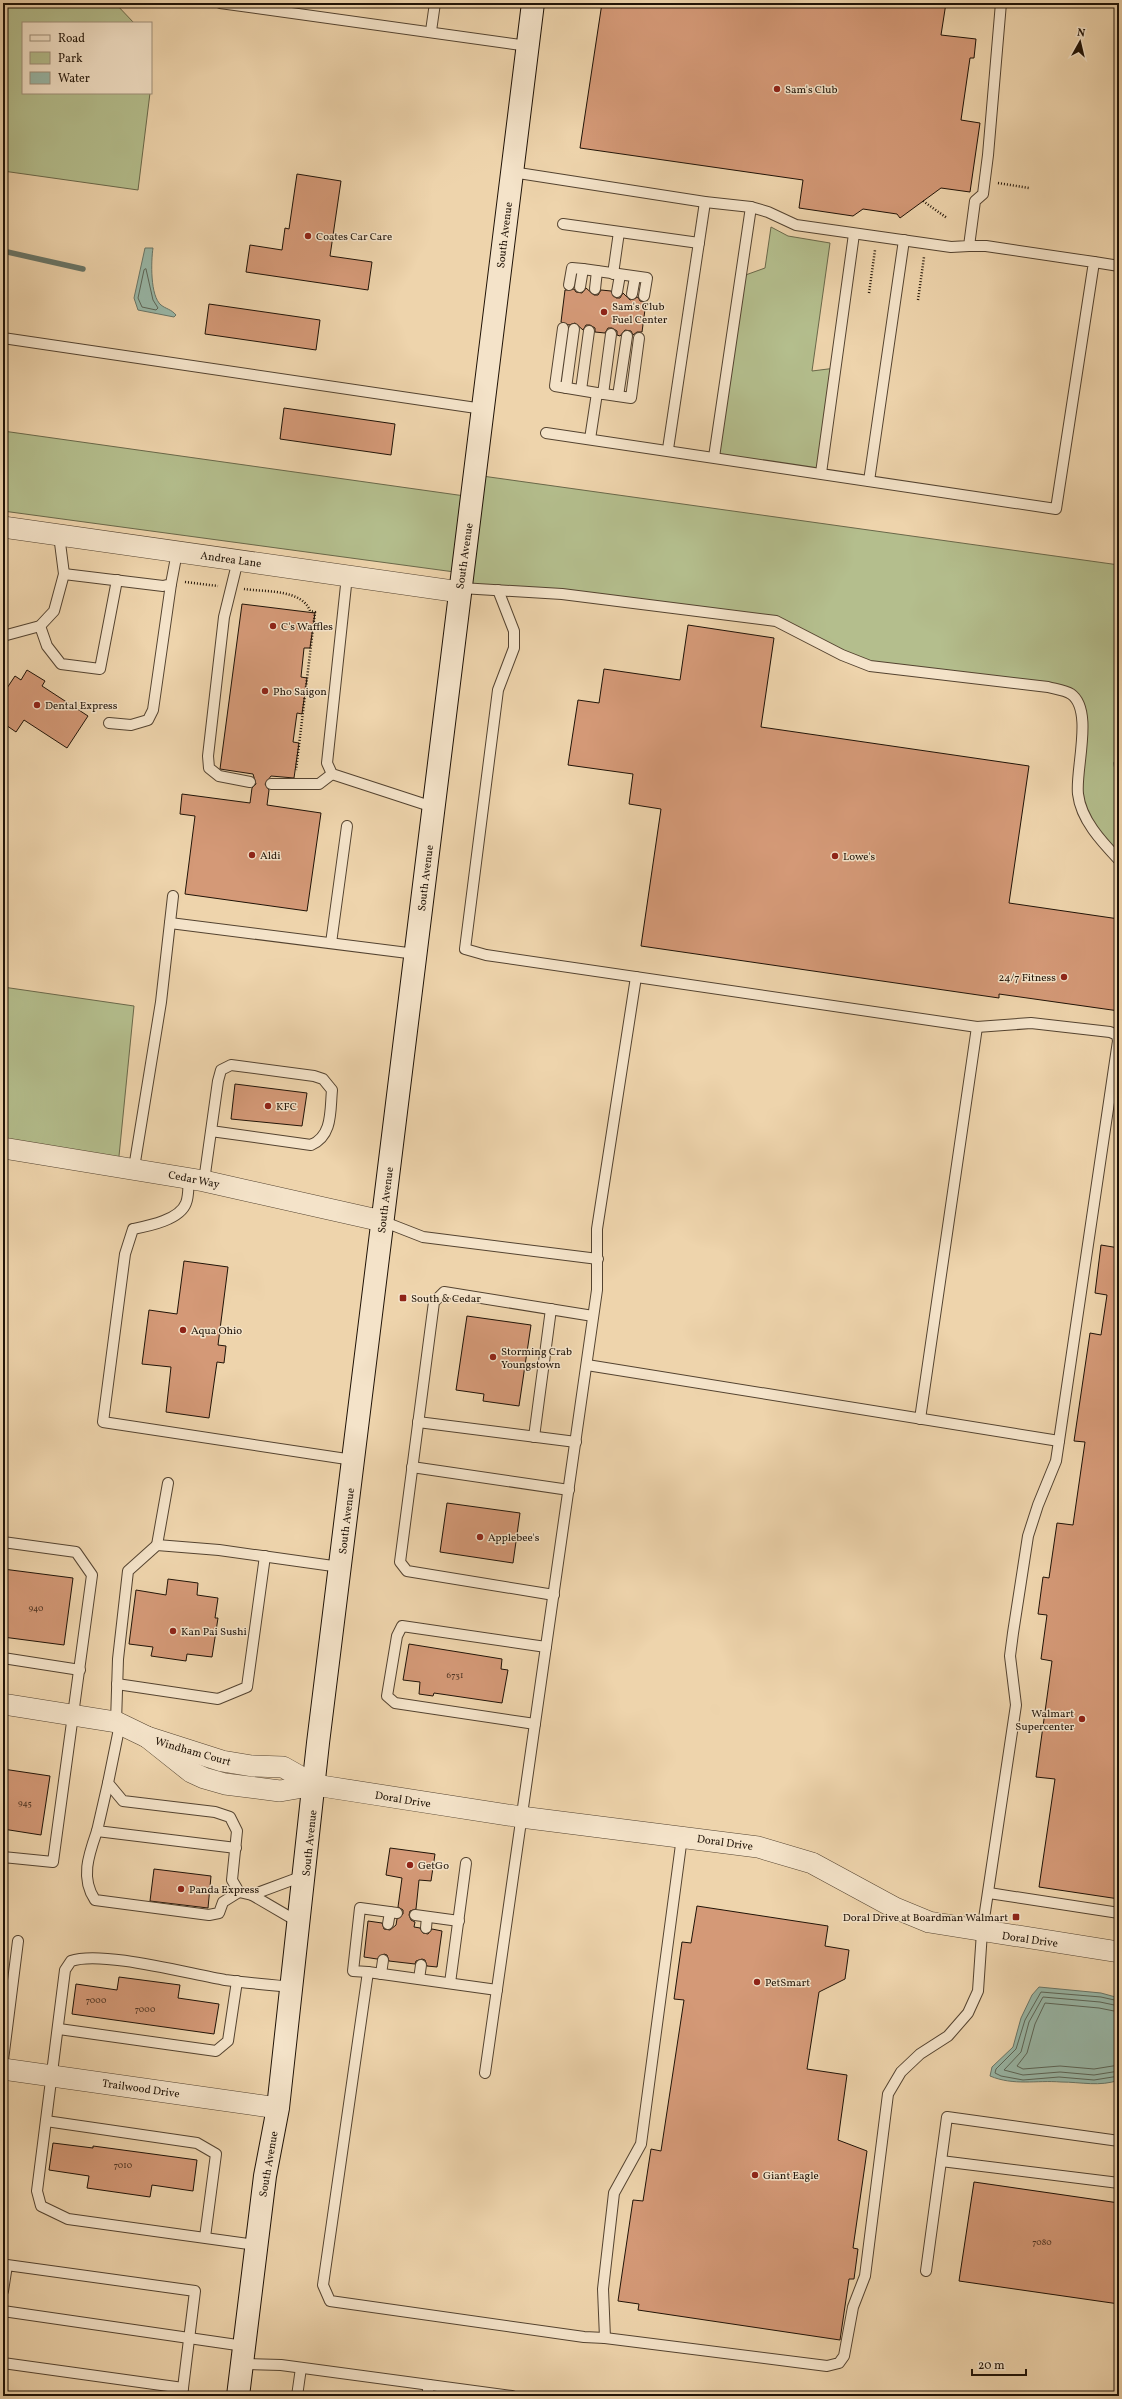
<svg xmlns="http://www.w3.org/2000/svg" width="1122" height="2399" font-family="Vollkorn,serif">
<rect width="100%" height="100%" fill="#eed4ac"/>
<filter id="stains"><feTurbulence type="fractalNoise" baseFrequency=".005" numOctaves="4"/><feColorMatrix values="0 0 0 0 .2 0 0 0 0 .09 0 0 0 0 .02 0 0 0 .5 -.17"/></filter>
<radialGradient id="worn" r=".72"><stop offset=".6" stop-color="#630" stop-opacity="0"/><stop offset="1" stop-color="#630" stop-opacity=".3"/></radialGradient>
<g fill="#b4be8d" stroke="#6a684a">
<path d="M3,3H115L134,23H23V93H150L138,190L3,171Z"/>
<path d="M771,227L788,236L830,243L812,371L836,368L821,473L714,457L740,277L765,268Z"/>
<path d="M3,431L472,497L475,475L1119,565V747L1114,763L1119,808V860L1104,844L1078,794L1083,719L1071,694L870,666L776,621L562,594L460,592L462,573L3,511Z"/>
<path d="M3,987L134,1006L118,1166L3,1148Z"/>
</g>
<g fill="#99b8a8" stroke="#697668">
<path d="M145,248H153C151,261 150,296 161,305C166,309 171,309 176,315L174,317L138,310L134,298Z"/>
<path d="M1119,747V808L1114,763Z"/>
<path d="M1039,1987L1101,1993L1119,1998V2080C1100,2087 1081,2082 1061,2082C1036,2080 1014,2086 990,2076L992,2067L1013,2047L1021,2018L1032,1995Z"/>
</g>
<g fill="none" stroke-linecap="round" stroke-linejoin="round">
<g stroke="#5c6658" stroke-width="1">
<path d="M146,269L153,300L158,308L156,310L142,307L138,298L144,270Z"/>
<path d="M1119,2001L1101,1997L1041,1992L1025,2020L1016,2049L996,2069L995,2073L1001,2076L1023,2080L1059,2077L1094,2080L1119,2076"/>
<path d="M1119,2006L1100,2002L1043,1997L1029,2022L1021,2052L1004,2070L1023,2075L1060,2072L1094,2075L1119,2071"/>
<path d="M1119,2012L1099,2008L1045,2003L1035,2024L1027,2053L1017,2066L1023,2069L1060,2066L1094,2069L1119,2065"/>
</g>
<path stroke="#697668" stroke-width="5.5" d="M3,251L83,269"/>
</g>
<g fill="#d49977" stroke="#201307">
<path d="M602,3H946L941,35L976,39L974,58H970L961,120L980,123L970,192L941,188L900,218L897,214L863,209L853,216L799,208L803,180L580,148Z"/>
<path d="M297,174L341,181L330,256L372,262L368,290L246,272L250,245L282,250L285,228L289,229Z"/>
<path d="M586,288L594,295H598L601,290L611,291L616,298H620L623,293L630,300L638,297L640,301L646,302L642,332H637L633,335L631,331L625,330L620,336L617,335V331L612,328H608L605,333L595,332V328L590,325H586L583,330L575,323L569,325L561,322L565,290L574,289L576,292L582,293Z"/>
<path d="M209,304L320,320L316,350L205,334Z"/>
<path d="M284,408L395,424L391,455L280,439Z"/>
<path d="M242,604L315,613L310,648H304L301,677L307,678L302,714L297,713L293,742L299,743L294,778L271,776L265,784L269,790L267,805L321,813L307,911L185,894L195,816L180,814L182,794L250,803L252,788L256,784L253,774L220,769Z"/>
<path d="M688,625L774,638L761,727L1029,766L1009,903L1119,919V1011L999,994V998L641,946L661,809L629,804L633,774L568,765L578,700L599,703L604,669L680,680Z"/>
<path d="M27,670L45,681L42,686L88,716L67,748L24,720L16,732L3,723V694L15,676L21,680Z"/>
<path d="M235,1084L307,1093L302,1126L231,1119Z"/>
<path d="M1101,1245L1119,1248V1899L1039,1887L1055,1779L1036,1777L1052,1661L1041,1659L1047,1615L1038,1614L1043,1577L1049,1578L1057,1523L1073,1525L1085,1442L1074,1441L1090,1333L1101,1335L1107,1295L1095,1293Z"/>
<path d="M184,1261L228,1267L218,1345L226,1346L224,1363L217,1362L209,1418L166,1412L171,1367L142,1364L149,1310L177,1314Z"/>
<path d="M467,1316L531,1325L519,1406L483,1401L484,1394L456,1390Z"/>
<path d="M447,1503L520,1513L513,1563L440,1552Z"/>
<path d="M3,1569L73,1578L64,1645L3,1637Z"/>
<path d="M168,1579L198,1583L197,1595L218,1598L215,1618H218L212,1657L187,1654L186,1661L151,1656L153,1647L129,1644L136,1590L166,1595Z"/>
<path d="M409,1644L502,1659L501,1669L508,1670L502,1703L434,1693L433,1696L419,1694L420,1682L403,1680Z"/>
<path d="M3,1769L50,1776L41,1835L3,1829Z"/>
<path d="M390,1848L435,1854L431,1881L419,1880L416,1909L410,1911L409,1915L411,1920L415,1922L414,1927L420,1928L423,1933L428,1934L432,1929L442,1931L437,1967L427,1966L425,1960L422,1959L416,1961L415,1964L389,1961L387,1955L384,1954L377,1959L364,1957L368,1921L382,1923L384,1929L390,1930L396,1925L397,1919L403,1914V1910L398,1907L402,1878L386,1875Z"/>
<path d="M154,1869L211,1876L208,1908L150,1901Z"/>
<path d="M697,1906L828,1926L825,1946L849,1950L845,1979L819,1992L807,2069L847,2075L838,2140L867,2151L853,2248L858,2249L854,2279H849L840,2340L638,2310L639,2304L618,2301L633,2200L643,2201L651,2149L661,2151L684,2000L674,1999L682,1942L691,1943Z"/>
<path d="M119,1977L180,1985L178,1998L219,2004L214,2034L72,2014L76,1984L117,1990Z"/>
<path d="M53,2143L93,2148V2146L197,2160L193,2191L152,2185L150,2197L87,2188L89,2176L49,2170Z"/>
<path d="M974,2182L1119,2203V2304L959,2281Z"/>
</g>
<g fill="none" stroke-linecap="round" stroke-linejoin="round">
<defs>
<g id="service">
<path d="M220,3L528,46"/>
<path d="M431,31L435,3"/>
<path d="M512,172L705,202L751,207L768,212L796,225L951,247L969,246L975,201L983,194L988,155L1001,3"/>
<path d="M563,224L699,243"/>
<path d="M1094,262L1119,266"/>
<path d="M613,274L619,232"/>
<path d="M569,285L572,268L583,269L647,278L644,296"/>
<path d="M580,287L583,269"/>
<path d="M595,289L597,271"/>
<path d="M617,292L620,275"/>
<path d="M632,294L635,277"/>
<path d="M563,328L555,386L597,393"/>
<path d="M3,338L483,409"/>
<path d="M566,388L574,329"/>
<path d="M581,390L589,331"/>
<path d="M603,394L611,334"/>
<path d="M618,396L627,336"/>
<path d="M546,433L1056,509L1094,262L986,246H969"/>
<path d="M590,439L597,393L631,398L639,338"/>
<path d="M668,449L705,202"/>
<path d="M714,457L751,207"/>
<path d="M821,473L854,234"/>
<path d="M869,481L904,240"/>
<path d="M238,560L224,617L208,756L209,768L219,776L250,782"/>
<path d="M64,574L163,586L171,584L177,552"/>
<path d="M347,576L327,763L332,774L433,807"/>
<path d="M461,588L562,594L776,621L842,655L870,666L1048,687C1055,689 1065,690 1071,694C1094,710 1075,770 1078,794C1081,820 1102,842 1119,860"/>
<path d="M40,626L47,646L61,664L100,669L117,580"/>
<path d="M3,636L40,626L54,611L64,574L59,535"/>
<path d="M109,723L131,725L148,720L153,710L171,584"/>
<path d="M271,784H319L332,774"/>
<path d="M170,923L416,954"/>
<path d="M331,943L347,826"/>
<path d="M134,1168L161,1002L173,896"/>
<path d="M189,1178C188,1186 189,1196 186,1203C180,1220 148,1226 133,1229L125,1254L103,1422L353,1460"/>
<path d="M204,1181L218,1081L221,1070L231,1065L314,1076L323,1079L332,1090C330,1110 333,1136 311,1145L211,1131"/>
<path d="M382,1221L423,1237L598,1259"/>
<path d="M587,1365L1059,1441"/>
<path d="M920,1419L977,1027"/>
<path d="M418,1422L576,1442"/>
<path d="M534,1437L551,1309"/>
<path d="M412,1467L569,1490"/>
<path d="M3,1542L76,1552L92,1575L53,1862L3,1857"/>
<path d="M157,1545L168,1483"/>
<path d="M554,1595L407,1571L400,1562L434,1302L444,1292L593,1316"/>
<path d="M3,1658L80,1670"/>
<path d="M117,1684L218,1699L247,1687L265,1556"/>
<path d="M116,1722L118,1659L128,1571L157,1545L219,1550L340,1567"/>
<path d="M120,1724L108,1783L123,1801L215,1812L230,1817L237,1831L232,1880L239,1892L252,1895"/>
<path d="M535,1724L395,1703L387,1696L397,1636L402,1626L546,1647"/>
<path d="M108,1783L97,1831L236,1848"/>
<path d="M97,1831C89,1854 80,1878 95,1900L209,1915L219,1913L223,1902L239,1892"/>
<path d="M989,1893L1119,1913"/>
<path d="M415,1915L459,1921"/>
<path d="M300,1923L252,1895L303,1876"/>
<path d="M388,1924L390,1912"/>
<path d="M426,1928L427,1917"/>
<path d="M368,1972L353,1971L360,1908L397,1913"/>
<path d="M381,1974L383,1960"/>
<path d="M419,1979L421,1965"/>
<path d="M450,1983L466,1863"/>
<path d="M497,1990L368,1972L323,2285L330,2301L584,2337L605,2338L827,2366L839,2363L844,2356L853,2307L865,2276L888,2094L901,2072L920,2054L948,2036L968,2013L978,1991L982,1932L1016,1705L1010,1656L1013,1633L1028,1536L1038,1505L1056,1461L1059,1441L1118,1041L1117,1035L1110,1032L1031,1023L977,1027L486,955L465,949L498,690L514,648V631L498,590"/>
<path d="M59,2029L216,2051L228,2041L237,1981"/>
<path d="M3,2060L18,1941"/>
<path d="M485,2073L597,1290V1229L636,977"/>
<path d="M46,2121L197,2143L216,2154L205,2237"/>
<path d="M941,2161L1119,2183"/>
<path d="M256,2245L68,2219L41,2206L37,2191L65,1970L71,1961C101,1950 189,1974 225,1980C247,1983 270,1985 292,1987"/>
<path d="M926,2271L947,2117L1119,2141"/>
<path d="M3,2291L7,2265L195,2291L182,2396"/>
<path d="M3,2311L244,2346"/>
<path d="M605,2338L603,2289L614,2193L641,2144L682,1837"/>
<path d="M3,2363L183,2388"/>
<path d="M242,2364L281,2365L512,2396"/>
<path d="M297,2396L301,2368"/>
<path d="M427,2396L429,2385"/>
</g>
<g id="minor">
<path d="M3,527L460,592"/>
<path d="M3,1148L204,1181L382,1221"/>
<path d="M3,1704L116,1722L147,1737L222,1761L252,1766L283,1767L315,1785"/>
<path d="M147,1737L191,1772L204,1778L225,1784L280,1791L315,1785L521,1817L758,1847L812,1863L895,1908L929,1922L1119,1952"/>
<path d="M3,2069L278,2108"/>
</g>
<path id="secondary" d="M238,2396L265,2176L278,2108L318,1743L533,3"/>
</defs>
<use href="#service" stroke="#544330" stroke-width="12"/>
<use href="#minor" stroke="#544330" stroke-width="22"/>
<use href="#secondary" stroke="#201307" stroke-width="24"/>
<g stroke="#201307" stroke-width="2.5" stroke-dasharray="1 2" stroke-linecap="butt">
<path d="M998,183L1029,188"/>
<path d="M923,201L947,218"/>
<path d="M869,293L875,250"/>
<path d="M918,300L924,257"/>
<path d="M185,582L218,586"/>
<path d="M244,589C265,592 302,589 310,611L315,612L296,770"/>
</g>
<use href="#service" stroke="#f4e3c9" stroke-width="10"/>
<use href="#minor" stroke="#f4e3c9" stroke-width="21"/>
<use href="#secondary" stroke="#f4e3c9" stroke-width="22"/>
</g>
<g fill="#8f2418" stroke="#f4e3c9" stroke-width="1.5">
<circle cx="777" cy="89" r="4"/>
<circle cx="308" cy="236" r="4"/>
<circle cx="604" cy="312" r="4"/>
<circle cx="273" cy="626" r="4"/>
<circle cx="265" cy="691" r="4"/>
<circle cx="37" cy="705" r="4"/>
<circle cx="252" cy="855" r="4"/>
<circle cx="835" cy="856" r="4"/>
<circle cx="1064" cy="977" r="4"/>
<circle cx="268" cy="1106" r="4"/>
<rect x="399" y="1294" width="8" height="8" rx="2"/>
<circle cx="183" cy="1330" r="4"/>
<circle cx="493" cy="1357" r="4"/>
<circle cx="480" cy="1537" r="4"/>
<circle cx="173" cy="1631" r="4"/>
<circle cx="1082" cy="1719" r="4"/>
<circle cx="410" cy="1865" r="4"/>
<circle cx="181" cy="1889" r="4"/>
<rect x="1012" y="1913" width="8" height="8" rx="2"/>
<circle cx="757" cy="1982" r="4"/>
<circle cx="755" cy="2175" r="4"/>
</g>
<g text-anchor="middle" stroke-width="3" stroke-linejoin="round" paint-order="stroke">
<g font-size="9" fill="#4d3423">
<text x="36" y="1611">940</text>
<text x="455" y="1678">6731</text>
<text x="25" y="1806">945</text>
<text x="96" y="2003">7000</text>
<text x="145" y="2012">7000</text>
<text x="123" y="2168">7010</text>
<text x="1042" y="2245">7080</text>
</g>
<g font-size="11" fill="#201307" stroke="#f4e3c9" text-anchor="start">
<text x="785" y="93">Sam's Club</text>
<text x="316" y="240">Coates Car Care</text>
<text x="612" y="310">Sam's Club<tspan x="612" dy="13">Fuel Center</tspan></text>
<text x="281" y="630">C's Waffles</text>
<text x="273" y="695">Pho Saigon</text>
<text x="45" y="709">Dental Express</text>
<text x="260" y="859">Aldi</text>
<text x="843" y="860">Lowe's</text>
<text x="1056" y="981" text-anchor="end">24/7 Fitness</text>
<text x="276" y="1110">KFC</text>
<text x="411" y="1302">South &amp; Cedar</text>
<text x="191" y="1334">Aqua Ohio</text>
<text x="501" y="1355">Storming Crab<tspan x="501" dy="13">Youngstown</tspan></text>
<text x="488" y="1541">Applebee's</text>
<text x="181" y="1635">Kan Pai Sushi</text>
<text x="1074" y="1717" text-anchor="end">Walmart<tspan x="1074" dy="13">Supercenter</tspan></text>
<text x="418" y="1869">GetGo</text>
<text x="189" y="1893">Panda Express</text>
<text x="1008" y="1921" text-anchor="end">Doral Drive at Boardman Walmart</text>
<text x="765" y="1986">PetSmart</text>
<text x="763" y="2179">Giant Eagle</text>
</g>
<g font-size="11" fill="#201307" stroke="#f4e3c9">
<text transform="translate(504 235) rotate(-83)" y="4">South Avenue</text>
<text transform="translate(464 556) rotate(-82)" y="4">South Avenue</text>
<text transform="translate(231 559) rotate(8)" y="4">Andrea Lane</text>
<text transform="translate(425 878) rotate(-83)" y="4">South Avenue</text>
<text transform="translate(194 1179) rotate(11)" y="4">Cedar Way</text>
<text transform="translate(385 1200) rotate(-83)" y="4">South Avenue</text>
<text transform="translate(346 1521) rotate(-83)" y="4">South Avenue</text>
<text transform="translate(193 1751) rotate(16)" y="4">Windham Court</text>
<text transform="translate(403 1799) rotate(9)" y="4">Doral Drive</text>
<text transform="translate(725 1842) rotate(8)" y="4">Doral Drive</text>
<text transform="translate(309 1843) rotate(-84)" y="4">South Avenue</text>
<text transform="translate(1030 1939) rotate(8)" y="4">Doral Drive</text>
<text transform="translate(141 2088) rotate(8)" y="4">Trailwood Drive</text>
<text transform="translate(268 2164) rotate(-80)" y="4">South Avenue</text>
</g>
</g>
<rect width="1122" height="2399" fill="none" stroke="#eed4ac" stroke-width="16"/>
<rect x="4" y="4" width="1114" height="2391" fill="none" stroke="#201307" stroke-width="2"/>
<rect x="8" y="8" width="1106" height="2383" fill="none" stroke="#201307"/>
<rect x="22" y="22" width="130" height="72" fill="#f4e3c9" stroke="#9f907b"/>
<rect x="30" y="35" width="20" height="6" fill="#f4e3c9" stroke="#9f907b"/>
<text x="58" y="42" font-size="12" fill="#201307">Road</text>
<rect x="30" y="52" width="20" height="12" fill="#b4be8d" stroke="#9f907b"/>
<text x="58" y="62" font-size="12" fill="#201307">Park</text>
<rect x="30" y="72" width="20" height="12" fill="#99b8a8" stroke="#9f907b"/>
<text x="58" y="82" font-size="12" fill="#201307">Water</text>
<g transform="translate(1080 42) rotate(8)" stroke="#f4e3c9" stroke-width="3" paint-order="stroke">
<path d="M0-3L7 15L0 10L-7 15Z" fill="#201307"/>
<text y="-6" font-size="11" font-weight="bold" text-anchor="middle" fill="#201307">N</text>
</g>
<path d="M972 2369v6h54v-6" fill="none" stroke="#201307" stroke-width="2"/>
<text x="978" y="2369" font-size="12" fill="#201307" stroke="#f4e3c9" stroke-width="3" paint-order="stroke">20 m</text>
<rect width="100%" height="100%" filter="url(#stains)"/>
<rect width="100%" height="100%" fill="url(#worn)"/>
</svg>
